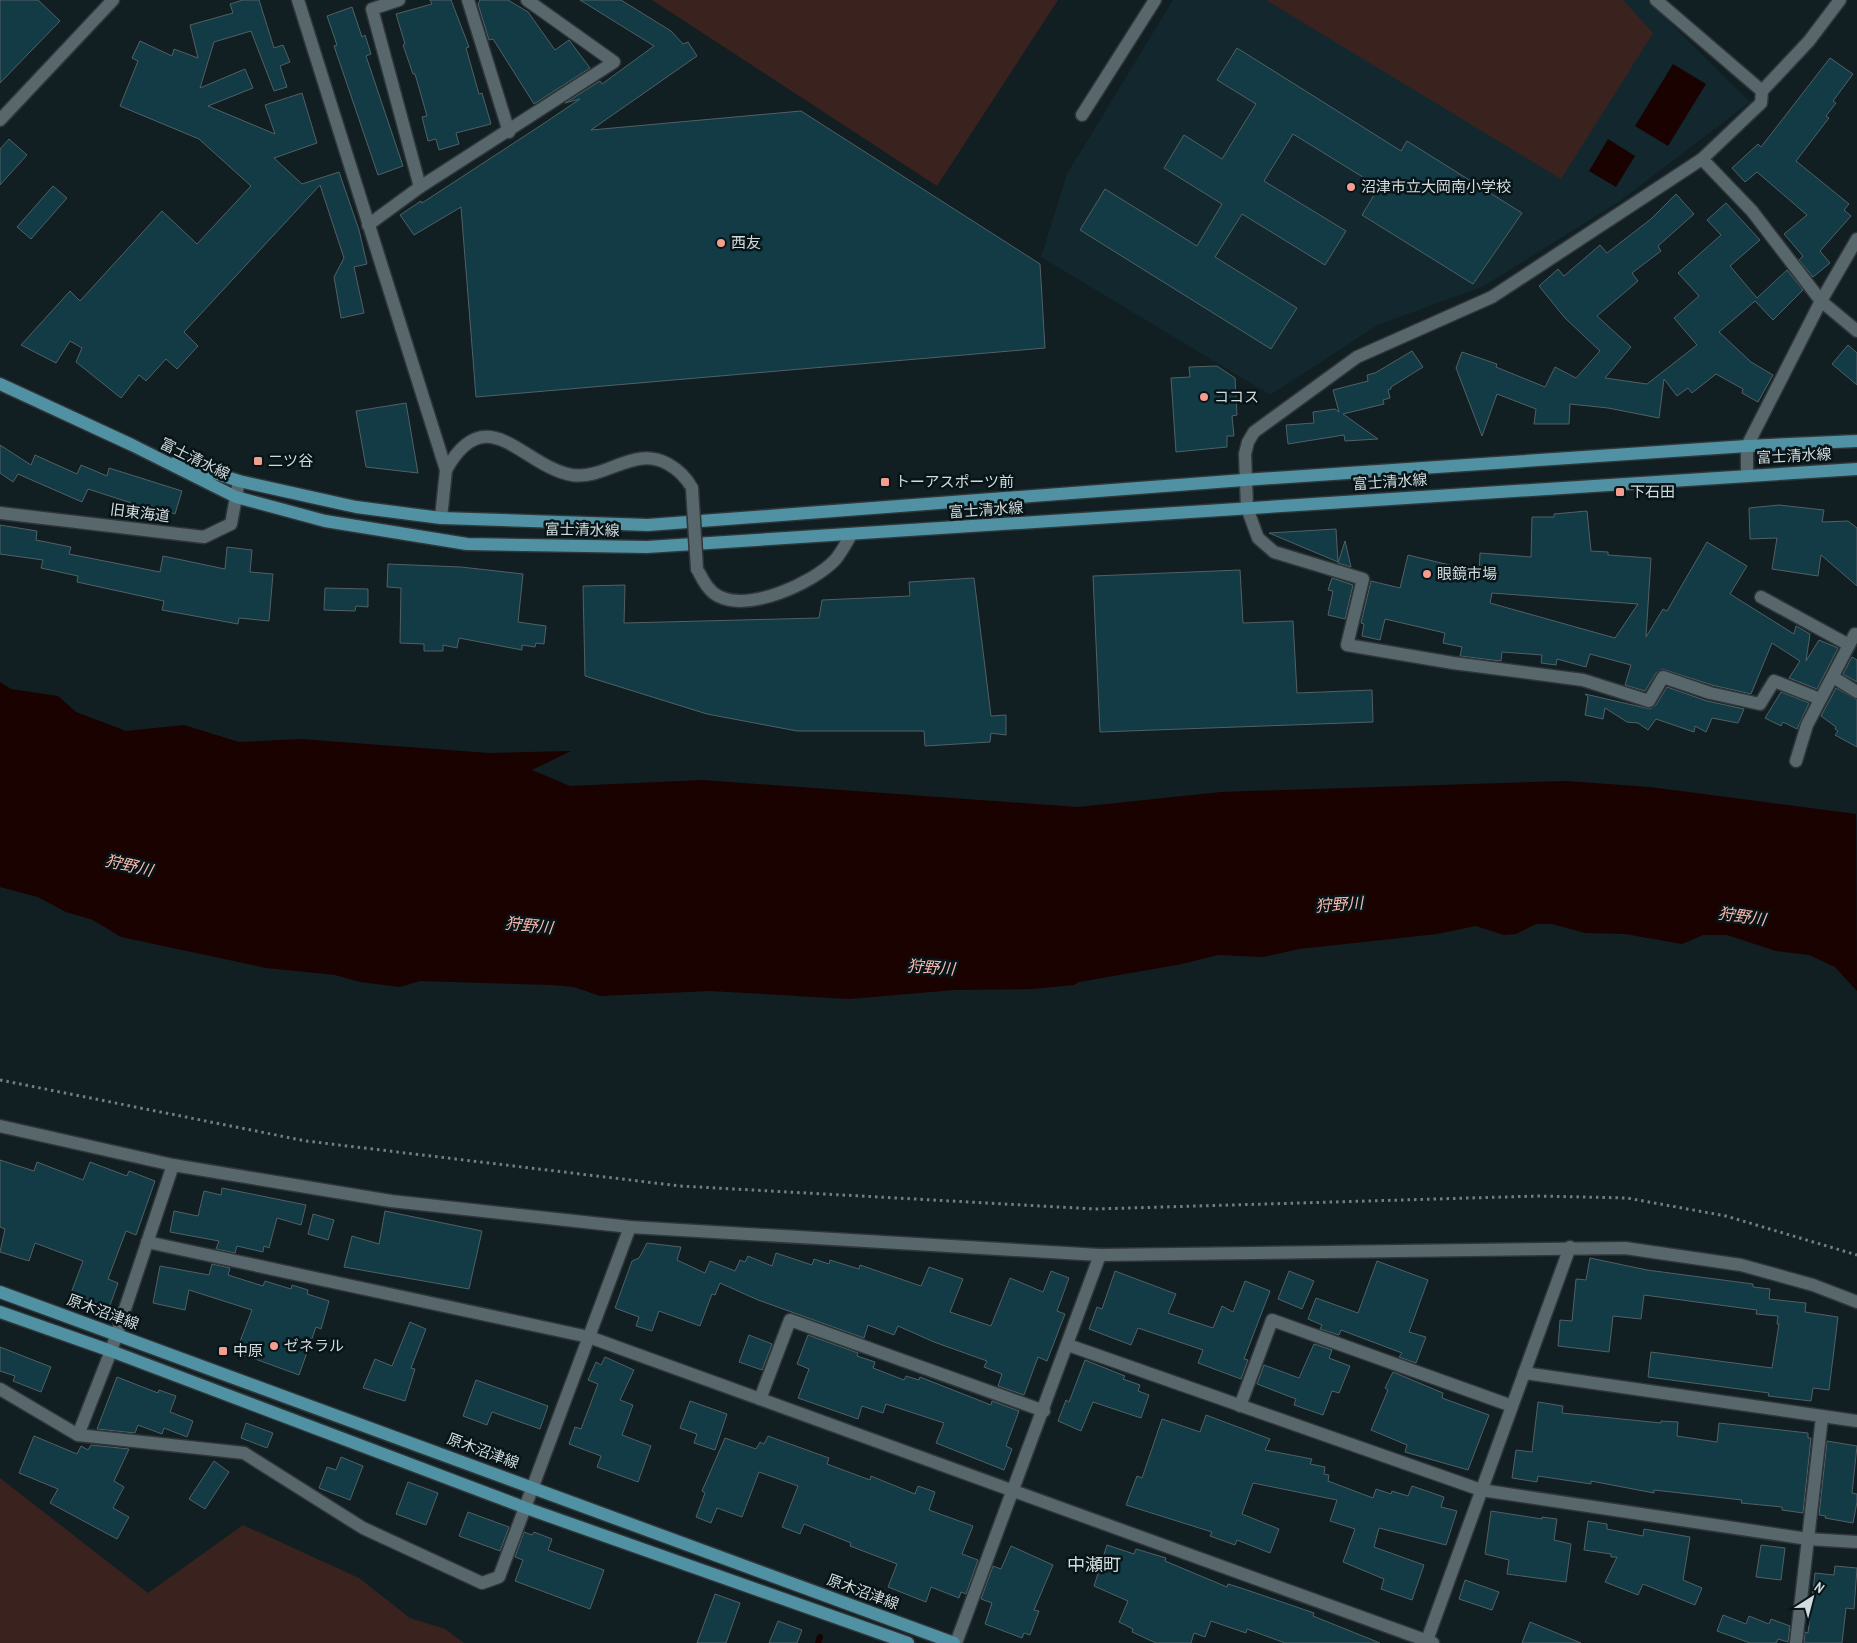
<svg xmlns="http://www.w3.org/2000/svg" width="1857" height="1643" font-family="'Archivo Narrow','Noto Sans JP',sans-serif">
<rect width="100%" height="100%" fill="#111e22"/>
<path fill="#12282e" d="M1173,0H1647L1750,102L1620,201L1484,286L1378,325L1270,395L1041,257L1067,174Z"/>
<g fill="#3a231f">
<path d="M652,0H1058L937,186Z"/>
<path d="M1266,0H1623L1653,33L1561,179Z"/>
<path d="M0,1478L148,1593L243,1525L359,1578L410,1618L445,1629L464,1643H0Z"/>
</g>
<g fill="#1a0201">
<path d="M1673,64L1706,84L1668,146L1635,126Z"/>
<path d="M1608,139L1635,156L1616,187L1589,171Z"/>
<path d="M0,682L11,689L58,696L76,712L126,731L184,725L239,742L300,739L489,753L571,751L532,770L570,786L702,780L1078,807L1221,792L1566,781L1650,787L1856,814L1857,991L1835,967L1809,955L1776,951L1727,935H1703L1682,944L1625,934L1585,933L1552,924H1536L1516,934L1504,935L1476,926L1437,934L1299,949L1263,957L1218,955L1182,964L1079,982L1074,985L1032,989L954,990L850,999L710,991L600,996L574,987L552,985L420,981L400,987L360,982L335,975L266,968L121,937L93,920L66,912L38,897L0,887Z"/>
</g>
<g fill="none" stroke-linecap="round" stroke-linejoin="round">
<path stroke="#1a0201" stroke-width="6" d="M818,1643L820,1637"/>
</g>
<g fill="#133b46" stroke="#516064" fill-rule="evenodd">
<path d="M0,0H38L60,21L0,83Z"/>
<path d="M243,0H259L274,48L283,45L290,62L280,66L287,87L274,91L251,31L214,42L200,88L245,69L253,88L208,106L275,134L265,105L302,93L317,143L274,158L302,184L339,172L359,230L367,264L354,267L364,313L341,318L334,277L344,258L320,185L184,332L198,346L177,369L166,359L146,381L139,375L121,398L76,362L82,348L70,341L56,363L21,345L70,291L80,301L162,211L197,244L251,186L199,139L120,106L138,61L132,58L140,41L172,56L174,49L198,58L190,25L233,13L230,4Z"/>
<path d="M430,0H451L466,39L469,47L466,48L479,94L482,93L491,124L456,133L459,144L439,150L436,139L428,141L422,117L427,116L415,74H413L403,45L405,44L396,14L432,4Z"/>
<path d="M480,0H508L528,12L555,50L569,40L590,68L534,104L493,39L489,40L478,4Z"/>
<path d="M580,0H621L671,31L683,44L688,42L697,56L591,130L801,111L1040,264L1045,348L476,397L461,207L414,235L400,215L421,201L422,203L546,122L580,99L565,103L600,81L602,84L654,46Z"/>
<path d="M352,7L362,37L365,35L371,54L366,56L403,166L378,175L334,46L337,45L327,16Z"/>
<path d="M1237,48L1401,151L1407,141L1522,213L1473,284L1362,215L1379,187L1293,134L1264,181L1346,231L1325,265L1242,214L1215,257L1297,308L1271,349L1080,230L1105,189L1197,246L1222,204L1164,168L1184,135L1222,159L1256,104L1217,80Z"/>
<path d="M1830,58L1853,74L1833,101L1836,103L1826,116L1829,118L1796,161L1849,204L1844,210L1851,216L1820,251L1830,263L1813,277L1799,260L1803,256L1784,234L1807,215L1757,172L1745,182L1732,168L1758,144L1761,147Z"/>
<path d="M9,139L27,155L0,185V149Z"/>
<path d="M53,186L67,198L31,239L17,227Z"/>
<path d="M1676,194L1694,214L1658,246L1661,251L1632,273L1638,281L1597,316L1631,347L1605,378L1647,384L1697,345L1674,318L1699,296L1678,273L1721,235L1707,220L1726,203L1760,240L1730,266L1757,298L1787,270L1803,290L1773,320L1755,301L1719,332L1751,362L1773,375L1758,402L1742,393L1743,389L1716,374L1692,393L1688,388L1677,396L1664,379L1659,418L1608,408L1570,404L1569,424H1534L1536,409L1497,394L1482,436L1456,368L1462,352L1497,364L1496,367L1545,387L1555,367L1576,378L1600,351L1565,318L1539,286L1558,269L1564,276L1600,245L1607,253L1651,219Z"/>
<path d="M1848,345L1857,353V385L1832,364Z"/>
<path d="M1412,351L1423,367L1391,387V389L1388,390L1390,398L1383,400L1384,404L1343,414L1378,439L1345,441L1344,435L1288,444L1286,425L1314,423L1313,412L1335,409L1339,412L1333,390L1368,381L1367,375L1375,373Z"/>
<path d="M1217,366L1235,378L1237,415L1232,416L1234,436H1227V447L1176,452L1171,378L1190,377L1189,367Z"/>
<path d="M406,403L418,473L366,467L356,411Z"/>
<path d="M0,445L31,465L35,455L77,474L81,465L107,476L109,468L182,491L175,514L149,505L147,508L88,489L82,502L18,474L13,482L0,473Z"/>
<path d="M1779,505L1824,510L1822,522L1848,521L1857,528V586L1821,555L1818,576L1772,569L1777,538L1750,539L1749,508Z"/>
<path d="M1587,511L1591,551L1608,552V555L1651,558L1646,637L1663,609L1667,611L1707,542L1747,566L1730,594L1794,634L1796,626L1810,634L1806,661L1819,640L1838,648L1817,689L1789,678L1800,661L1772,643L1751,694L1712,685L1662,669L1656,673L1645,691L1625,685L1631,665L1590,654L1586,667L1557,659L1556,665L1541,663L1542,655L1502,652L1501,661L1460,656L1462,647L1443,643L1445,633L1385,619L1380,640L1362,636L1364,624L1361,623L1371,581L1400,588L1408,555L1479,572L1480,553L1531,557L1532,517H1554V514ZM1492,593L1638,604L1615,638L1490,603Z"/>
<path d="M0,525L37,531L36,540L71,547L69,554L160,572L163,556L225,569L227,547L252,550L250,572L273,574L269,621L239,618L238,624L162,610L164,601L77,582L78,576L41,568L43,560L0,554Z"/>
<path d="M1336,529L1338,562L1269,533Z"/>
<path d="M1345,541L1351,567L1338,563Z"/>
<path d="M388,564L461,567L523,574L518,622L546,626L544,644L536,643L535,647L522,645V650L459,638L457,648L443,645V651H424V644L400,643L401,588L387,587Z"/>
<path d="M1240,570L1243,623L1293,621L1297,693L1372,690L1373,722L1100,732L1093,576Z"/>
<path d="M974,578L991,716L1006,715V735L991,733L990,742L925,746L924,731H797L707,714L585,676L583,586L625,585L624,623L819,618L822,600L910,596L909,582Z"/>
<path d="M1332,578L1353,585L1345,619L1328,615L1333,591L1328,590Z"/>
<path d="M325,588L368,589V607L356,606L355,611L324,610Z"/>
<path d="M1852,657L1857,660V682L1843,674Z"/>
<path d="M1667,687L1707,701L1744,709L1738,723L1712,718L1706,732L1695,726L1694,732L1656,719L1648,730L1638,723L1627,722L1605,708L1603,719L1585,715L1588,697L1585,694L1650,709L1656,705Z"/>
<path d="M1836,688L1857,700V747L1835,735L1838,731L1835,729L1836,727L1821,716Z"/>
<path d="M1781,692L1809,703L1797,729L1783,722L1781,726L1765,718Z"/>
<path d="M0,1160L34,1171L37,1162L83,1180L90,1162L127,1176L129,1171L155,1181L136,1235L126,1231L108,1279L118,1283L109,1308L71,1293L83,1261L35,1243L29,1261L0,1252L5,1229L0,1227Z"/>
<path d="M222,1188L306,1205L301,1225L277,1218L269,1248L264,1246L263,1252L237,1246L235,1253L216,1249L219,1241L170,1232L174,1211L198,1216L204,1191L221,1195Z"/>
<path d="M385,1211L482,1231L469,1289L344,1267L352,1236L379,1244Z"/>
<path d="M313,1214L334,1220L328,1240L308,1234Z"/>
<path d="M647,1243L681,1247L677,1260L705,1273L710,1261L735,1271L740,1260L745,1262L748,1256L772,1266L776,1253L812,1265L814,1259L829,1264L830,1260L859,1269L860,1265L921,1286L929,1267L963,1279L950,1312L991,1326L1010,1278L1043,1292L1051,1271L1069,1278L1057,1311L1065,1314L1047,1361L1038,1357L1024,1395L998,1386L1002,1374L984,1367L987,1361L934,1342L898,1326L894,1335L868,1325L864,1338L758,1300L720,1283L715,1295L712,1294L700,1326L659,1311L652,1331L636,1326L639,1317L615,1308L632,1261L639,1258Z"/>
<path d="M1590,1258L1647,1270L1753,1284V1287L1770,1289L1769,1299L1806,1303L1805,1312L1838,1317L1829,1390L1813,1388L1811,1401L1768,1396L1769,1393L1648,1377L1651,1352L1772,1368L1779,1324H1777L1778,1316L1756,1314L1757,1310L1644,1295L1641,1319L1613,1316L1609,1352L1558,1346L1560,1320L1572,1321L1576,1279L1586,1280Z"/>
<path d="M1377,1261L1428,1280L1409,1332L1426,1337L1416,1363L1399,1357L1402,1353L1341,1330L1339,1335L1320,1329L1322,1325L1308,1319L1316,1298L1358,1313Z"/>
<path d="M212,1264L230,1268L228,1275L263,1286L265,1281L291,1289L292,1285L308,1290L307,1294L329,1301L321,1329L316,1327L299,1375L236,1352L252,1310L189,1290L185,1310L153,1303L160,1266L209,1275Z"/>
<path d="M1115,1271L1176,1294L1168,1313L1213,1328L1222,1306L1233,1312L1245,1281L1270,1291L1244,1359L1248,1360L1241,1379L1198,1363L1203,1350L1138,1328L1131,1345L1089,1329L1097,1307L1102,1309Z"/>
<path d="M1289,1271L1314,1281L1302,1309L1278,1299Z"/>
<path d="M410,1322L426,1329L411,1368L415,1369L405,1401L363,1388L375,1359L392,1366Z"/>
<path d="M749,1335L772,1344L762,1370L739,1362Z"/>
<path d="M808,1335L858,1353L857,1356L875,1362L873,1368L904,1380L906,1376L919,1380L920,1377L991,1405L992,1401L1019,1411L1006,1446L1012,1449L1004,1470L936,1443L944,1423L886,1404L883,1413L862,1406L858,1419L798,1398L809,1369L797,1364Z"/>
<path d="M1314,1344L1332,1350L1329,1358L1350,1366L1339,1393L1332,1391L1323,1415L1294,1405L1296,1399L1257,1384L1264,1365L1299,1378Z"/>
<path d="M0,1347L51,1367L41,1392L13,1381L15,1376L0,1371Z"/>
<path d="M605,1357L634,1370L620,1400L633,1405L622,1435L651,1446L638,1482L597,1467L601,1456L569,1444L575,1427L581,1429L598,1384L588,1380L596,1362L601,1365Z"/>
<path d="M1085,1360L1125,1376L1123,1379L1140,1385L1138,1391L1149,1395L1141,1418L1093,1402L1081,1431L1058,1421L1066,1400L1069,1402Z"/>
<path d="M1393,1372L1443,1393L1442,1398L1489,1415L1468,1470L1405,1452L1407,1445L1371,1430L1388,1390L1385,1388Z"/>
<path d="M117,1377L158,1393L159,1390L176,1396L170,1412L193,1421L187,1437L164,1428L162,1434L138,1425L135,1433L97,1429Z"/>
<path d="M476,1380L548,1406L540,1429L492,1412L487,1425L463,1416Z"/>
<path d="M690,1401L727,1414L715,1450L694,1443L697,1434L680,1428Z"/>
<path d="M1538,1402L1563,1406L1562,1413L1661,1423V1421L1678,1422L1677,1436L1717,1442L1719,1423L1808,1433V1438H1811L1803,1513L1782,1510V1507L1741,1503L1742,1500L1654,1490V1493L1591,1481V1484L1538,1476L1537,1482L1512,1478L1516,1450L1532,1452Z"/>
<path d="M1206,1415L1270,1439L1265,1450L1312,1459L1310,1464L1325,1467L1324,1474L1329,1475L1328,1481L1373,1498L1376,1489L1391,1494L1392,1491L1408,1496L1412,1486L1444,1497L1441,1507L1457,1511L1446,1545L1379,1528L1374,1547L1424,1565L1412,1600L1381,1589L1384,1579L1343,1562L1355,1529L1330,1521L1337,1500L1253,1483L1242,1514L1279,1529L1270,1553L1237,1540L1235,1545L1210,1536L1212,1532L1126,1505L1137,1476L1142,1478L1162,1419L1200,1432Z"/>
<path d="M246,1423L273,1433L267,1448L241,1438Z"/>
<path d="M34,1436L77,1454L81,1446L88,1450L91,1445L129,1449L114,1481L124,1487L113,1508L129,1517L117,1539L50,1503L58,1489L19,1473Z"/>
<path d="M768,1436L829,1458L827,1464L870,1480L871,1476L915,1494L918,1486L935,1492L929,1510L973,1526L962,1554L978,1560L966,1594L961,1592L959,1598L931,1587L926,1602L888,1587L897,1564L850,1546L851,1543L804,1524L800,1534L782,1527L798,1486L759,1472L742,1517L717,1508L711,1523L696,1517L705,1493L702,1491L725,1438L756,1449L760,1442L764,1444Z"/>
<path d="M1827,1441L1857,1446L1852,1493L1857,1494V1502L1853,1523L1825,1518L1826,1516L1819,1515Z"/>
<path d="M341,1457L363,1466L350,1500L319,1488L327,1467L336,1470Z"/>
<path d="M214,1461L229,1472L205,1509L189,1499Z"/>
<path d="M408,1482L438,1493L426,1525L396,1514Z"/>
<path d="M1491,1511L1542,1519V1517L1557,1519L1554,1540L1571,1544L1566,1582L1507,1574L1509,1560L1485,1554Z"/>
<path d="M468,1512L509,1527L500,1551L459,1536Z"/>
<path d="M1588,1521L1607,1524V1529L1643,1536L1644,1529L1690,1537L1683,1580L1702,1588L1695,1605L1643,1584L1638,1595L1605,1582L1617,1557H1611V1554L1584,1550Z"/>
<path d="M524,1532L532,1535L534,1532L552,1539L548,1550L604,1570L590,1609L515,1581L523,1560L515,1557Z"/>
<path d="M1107,1545L1134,1554L1136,1549L1166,1558L1165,1561L1227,1587L1228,1584L1241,1588L1314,1613L1313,1616L1380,1643H1285L1247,1629L1246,1633L1211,1621L1205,1637L1194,1633L1191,1643H1156L1132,1632L1133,1629L1119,1622L1128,1601L1094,1586Z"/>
<path d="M1761,1545L1785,1548L1781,1580L1756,1577Z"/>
<path d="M1011,1546L1053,1565L1034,1610L1039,1611L1030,1635L1024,1633L1022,1638L985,1624L992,1603L981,1599L993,1566L1001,1569Z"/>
<path d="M1835,1566L1857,1568L1854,1609L1846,1608L1842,1643H1804L1805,1632L1808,1633L1815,1573L1834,1575Z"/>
<path d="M1465,1580L1499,1592L1492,1610L1459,1599Z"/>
<path d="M715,1594L740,1603L726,1643H697Z"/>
<path d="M1723,1615L1746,1624L1749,1616L1769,1624L1771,1619L1790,1626L1788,1642L1778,1639L1776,1643H1750L1717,1631Z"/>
<path d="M778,1621L802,1630L797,1643H769Z"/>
<path d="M1530,1622L1581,1643H1522Z"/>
</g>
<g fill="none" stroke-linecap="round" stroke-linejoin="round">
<defs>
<g id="minor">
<path d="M298,0L446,470L441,518"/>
<path d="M399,0L372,9L420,187"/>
<path d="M468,0L509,132"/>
<path d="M1656,0L1762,91"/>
<path d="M1082,115L1155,0"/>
<path d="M0,120L113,0"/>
<path d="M1702,159L1752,211L1821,301L1857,331"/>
<path d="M368,225L420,187L614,62L527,0"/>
<path d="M446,470C487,397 522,466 572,475C606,480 634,445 668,464C679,470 686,477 692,488"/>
<path d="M1747,474V446L1821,301L1857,239"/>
<path d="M0,513L204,537L231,524L239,481"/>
<path d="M697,569C703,579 707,590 718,596C749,612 811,584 834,561C841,554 846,543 851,535"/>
<path d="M1761,597L1849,645L1855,634L1857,635"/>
<path d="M1833,677L1857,692"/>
<path d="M1820,699L1774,681L1760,704L1710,693L1663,677L1649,701L1583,680L1453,663L1347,645L1363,579L1274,552L1258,538L1247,508L1245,454L1248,442L1254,432L1357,357L1492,297L1702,159L1761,103L1762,91L1809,41L1840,0"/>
<path d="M1796,761L1807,725L1849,645"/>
<path d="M0,1126L173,1165L391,1201L630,1227L1100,1255L1625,1248L1741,1265L1813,1285L1857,1302"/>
<path d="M147,1242L589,1337L1433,1643"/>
<path d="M1068,1345L1481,1490L1808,1539L1857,1542"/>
<path d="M1524,1373L1857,1421"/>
<path d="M0,1389L78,1435L244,1453L363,1528L482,1583L499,1577L630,1227"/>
<path d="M760,1399L790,1320L1044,1411"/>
<path d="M1240,1406L1272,1320L1512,1406"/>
<path d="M78,1435L111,1351L173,1165"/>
<path d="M956,1643L1100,1255"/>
<path d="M1426,1643L1570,1247"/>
<path d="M1796,1643L1822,1417"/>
</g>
<g id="major">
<path d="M0,384L132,445L236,497L325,521L467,544L647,547L1857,469"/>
<path d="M177,461L239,481L356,507L441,518L648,525L1244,480L1747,446L1857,441"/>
<path d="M0,1292L954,1643"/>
<path d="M0,1312L111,1351L526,1508L908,1643"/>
</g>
</defs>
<use href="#minor" stroke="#2f3639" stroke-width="15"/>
<use href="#major" stroke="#2f3639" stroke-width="15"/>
<path stroke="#737e81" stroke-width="3" stroke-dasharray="2.5 4" stroke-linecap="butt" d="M0,1080L306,1141L680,1186L1095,1209L1538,1196L1627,1198L1726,1216L1857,1255"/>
<use href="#minor" stroke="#58676b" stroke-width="12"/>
<use href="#major" stroke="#5092a3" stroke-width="12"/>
<defs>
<path id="minor-bridge" d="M692,488L697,569"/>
</defs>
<use href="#minor-bridge" stroke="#2f3639" stroke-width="15" stroke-linecap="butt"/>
<use href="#minor-bridge" stroke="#58676b" stroke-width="12"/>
</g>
<g fill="#f59d8f" stroke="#081518" stroke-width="2">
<circle cx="1351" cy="187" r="5"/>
<circle cx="721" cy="243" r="5"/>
<circle cx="1204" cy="397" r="5"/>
<rect x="253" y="456" width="10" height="10" rx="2.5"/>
<rect x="880" y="477" width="10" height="10" rx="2.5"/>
<rect x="1615" y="487" width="10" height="10" rx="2.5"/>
<circle cx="1427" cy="574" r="5"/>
<circle cx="274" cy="1346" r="5"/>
<rect x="218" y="1346" width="10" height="10" rx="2.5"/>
</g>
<g text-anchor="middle" stroke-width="5" stroke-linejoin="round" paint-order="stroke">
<g font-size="15" fill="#d2dbdd" stroke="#081518" text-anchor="start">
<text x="1361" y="192">沼津市立大岡南小学校</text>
<text x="731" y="248">西友</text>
<text x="1214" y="402">ココス</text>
<text x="268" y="466">二ツ谷</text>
<text x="895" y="487">トーアスポーツ前</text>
<text x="1630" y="497">下石田</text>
<text x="1437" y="579">眼鏡市場</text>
<text x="284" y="1351">ゼネラル</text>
<text x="233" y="1356">中原</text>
</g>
<g font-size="15" fill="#d2dbdd" stroke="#081518">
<text transform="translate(1794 456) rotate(-3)" y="5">富士清水線</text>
<text transform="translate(195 459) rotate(26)" y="5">富士清水線</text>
<text transform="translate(1390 482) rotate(-4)" y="5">富士清水線</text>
<text transform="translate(986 510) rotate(-4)" y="5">富士清水線</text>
<text transform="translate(140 513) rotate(7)" y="5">旧東海道</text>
<text transform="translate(582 530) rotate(1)" y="5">富士清水線</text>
<text transform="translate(103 1312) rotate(20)" y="5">原木沼津線</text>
<text transform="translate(483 1451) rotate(20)" y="5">原木沼津線</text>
<text transform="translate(863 1592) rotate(20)" y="5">原木沼津線</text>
</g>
<g font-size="16" font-style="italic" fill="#fbbaaf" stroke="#081518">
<text transform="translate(129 865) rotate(13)" y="6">狩野川</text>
<text transform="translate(1339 904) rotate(-4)" y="6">狩野川</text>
<text transform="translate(1742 916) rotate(8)" y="6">狩野川</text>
<text transform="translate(529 925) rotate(6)" y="6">狩野川</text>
<text transform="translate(931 967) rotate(4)" y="6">狩野川</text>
</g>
<g font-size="18" fill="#d2dbdd" stroke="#081518">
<text x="1094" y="1571">中瀬町</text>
</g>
</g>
<g transform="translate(1812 1598) rotate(36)" stroke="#081518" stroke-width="4" paint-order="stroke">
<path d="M0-4L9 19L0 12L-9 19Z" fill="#d2dbdd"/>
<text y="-8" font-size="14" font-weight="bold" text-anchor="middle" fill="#d2dbdd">N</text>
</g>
</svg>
